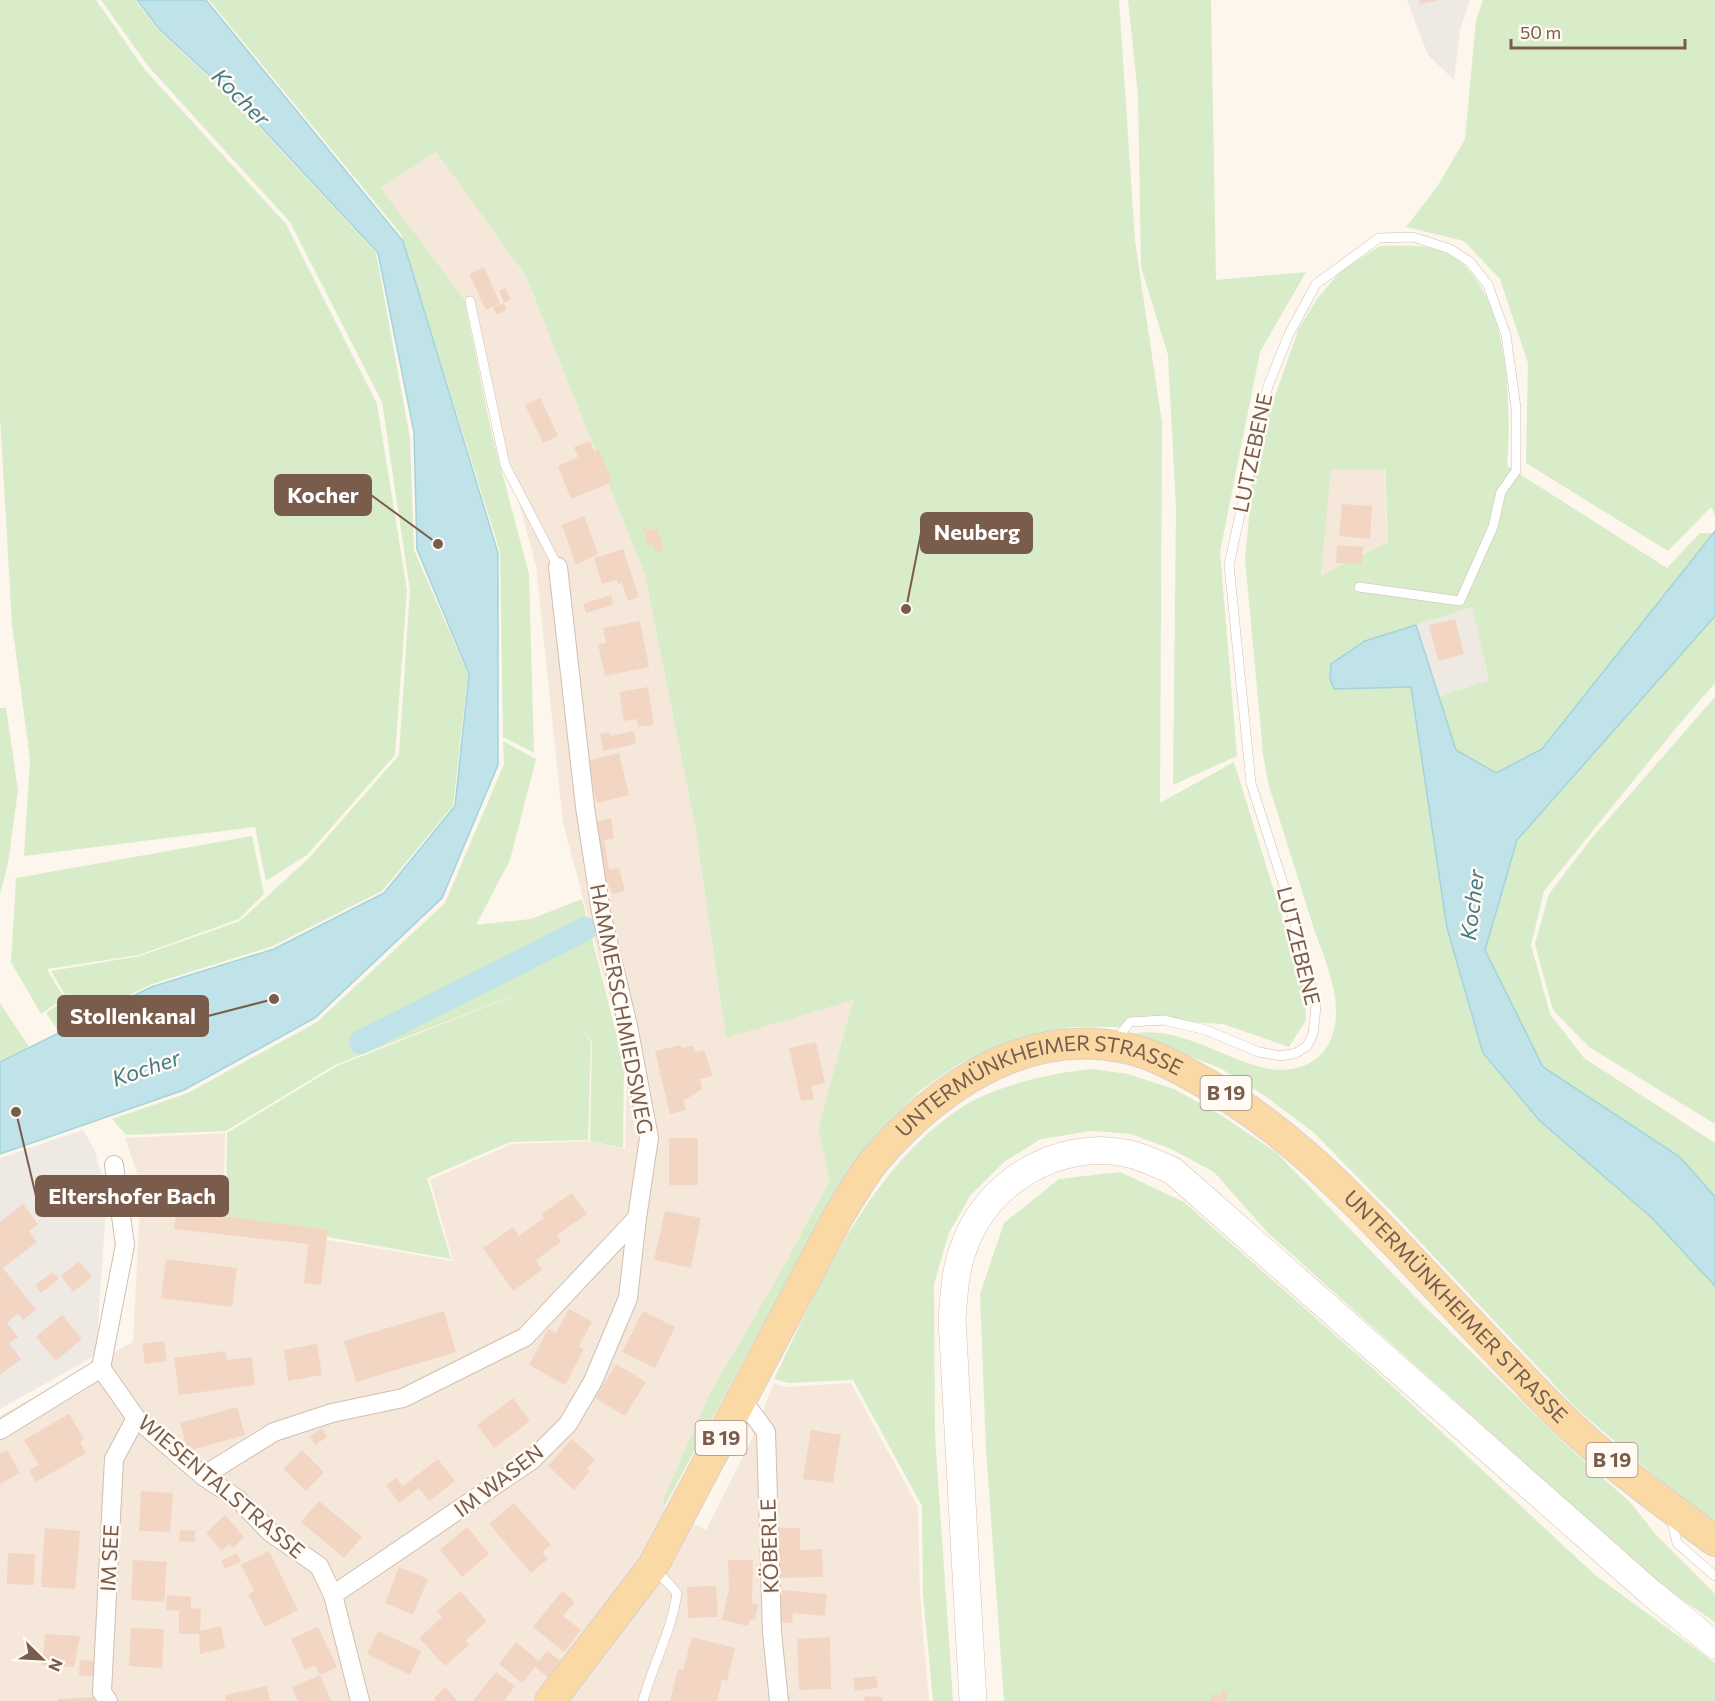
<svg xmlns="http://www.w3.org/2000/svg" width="1715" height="1701" font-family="Commissioner,sans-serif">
<rect width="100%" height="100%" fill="#fdf6ec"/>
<g fill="#f5e8da">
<path d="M436,152L526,276L645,575L695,826L726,1038L853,999L818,1129L830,1180L781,1271L708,1397L664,1497V1507L706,1530L750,1443L774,1383L784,1387L851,1383L918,1507L920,1594L929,1701H0V1416L133,1342L141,1186L125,1138L225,1133L223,1222L453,1261L430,1180L511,1144L587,1141L625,1149L627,1064L563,823L536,566L464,299L381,188Z"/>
<path d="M1331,469H1384L1388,542L1320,575Z"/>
</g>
<g fill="#efe9e4">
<path d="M1407,0H1470L1460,30L1454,80L1428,55Z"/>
<path d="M1472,606L1489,680L1438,697L1416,625Z"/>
<path d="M83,1130L94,1149L107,1193L96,1355L0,1409V1158Z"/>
</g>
<g fill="#d8ecc9" fill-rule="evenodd">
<path d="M0,0H96L145,70L286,224L377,404L407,590L395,755L307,855L266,881L255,827L24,856L30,759L12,624L0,417Z"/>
<path d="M101,0H135L160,32L235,101L376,253L410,438L414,550L468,674L453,806L382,891L273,946L152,984L58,1030L46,1013L67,998L51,971L140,956L240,921L309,858L399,755L410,590L382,402L290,222L148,66Z"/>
<path d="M209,0H1119L1135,241L1162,423L1160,803L1234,762L1305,991L1306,1020L1289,1047L1223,1024L1135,1019L1133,1027H1070L1010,1042L959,1064L921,1090L890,1120L835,1193L664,1507V1497L708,1397L781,1271L830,1180L818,1129L853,1000L726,1038L695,826L645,575L526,276L436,152L381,188L464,299L492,435L529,574L534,753L503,737L500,552L401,234Z"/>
<path d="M1128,0H1211L1216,280L1306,272L1260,352L1220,552L1237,756L1173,785L1176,510L1168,355L1141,267L1138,94Z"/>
<path d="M1483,0H1715V515L1711,507L1668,551L1526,463L1528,363L1500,279L1464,241L1406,227L1437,187L1465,139L1476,20Z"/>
<path d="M1380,246C1399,246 1417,244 1435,249C1511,271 1512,404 1507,466L1667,568L1700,533H1714L1542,749L1496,773L1456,750L1438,697L1489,680L1472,607L1365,641L1385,686H1411L1447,928L1483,1053L1652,1218L1715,1286V1522L1693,1508L1578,1410L1393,1213L1313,1132L1265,1096L1220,1068L1131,1034C1176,1025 1215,1054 1257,1066C1301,1079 1337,1058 1336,1009C1335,981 1322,952 1313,926C1298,878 1283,830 1268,783L1263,754L1245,558L1254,467L1264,427L1299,328L1317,299L1341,271ZM1331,469L1385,470L1388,542L1321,575Z"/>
<path d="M1715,616V683L1676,728L1544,891L1531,945L1550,1014L1584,1058L1715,1143V1197L1680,1157L1543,1067L1485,950L1517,840Z"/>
<path d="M1715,697V1124L1589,1047L1553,1010L1535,944L1549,894L1591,839Z"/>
<path d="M0,708H6L18,790L8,863L0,894Z"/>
<path d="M503,741L536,759L510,860L476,925L531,919L582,899L624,1064L623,1148L590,1141L592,1042L576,1023L591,1042L588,1140L510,1142L427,1178L451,1259L226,1219L227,1133L337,1066L543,984L335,1065L226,1131L126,1135L112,1119L188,1093L317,1022L445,903L504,764Z"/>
<path d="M252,836L264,894L239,919L139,955L47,969L64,998L41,1014L11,962L16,878Z"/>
<path d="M0,1003L29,1047L0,1061Z"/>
<path d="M1092,1069L1128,1074L1174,1089L1221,1115L1277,1153L1419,1301L1564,1443L1631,1503L1656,1535L1715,1594V1622L1672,1593L1608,1544L1483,1426L1268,1233L1214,1172L1171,1149L1131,1134L1092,1131L1041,1139L1004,1162L970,1196L949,1233L934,1284L935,1435L953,1701H933L923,1595L922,1506L853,1380L788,1383L774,1379C820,1284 870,1167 962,1107C996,1085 1052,1073 1092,1069Z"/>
<path d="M1120,1172L1184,1202L1378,1373L1595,1575L1715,1663V1701H1004L986,1449L980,1294L1004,1223L1059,1179Z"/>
</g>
<g fill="#bfe3e8" stroke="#a5d3da" stroke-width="1.5">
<path d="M137,0H206L403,241L498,553V765L442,898L315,1018L184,1090L0,1154V1062L151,987L274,949L384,893L455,806L469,674L417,549L414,432L378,253L236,100L160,30Z"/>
<path d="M1715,531V616L1517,840L1485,950L1543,1067L1680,1157L1715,1197V1286L1652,1218L1539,1120L1483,1053L1447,928L1411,687L1334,689L1330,679L1331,664L1365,641L1416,625L1456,750L1496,773L1542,749Z"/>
</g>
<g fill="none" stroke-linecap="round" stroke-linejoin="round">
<path stroke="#bfe3e8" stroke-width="24" d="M361,1042L585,929"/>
</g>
<g fill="#f3d5c3">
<path d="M1419,0H1436V1L1420,4Z"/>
<path d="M484,267L500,303L486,310L469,274Z"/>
<path d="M505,288L511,299L504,303L499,291Z"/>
<path d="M504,303L507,310L496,315L493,307Z"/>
<path d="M540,398L558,436L543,443L525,405Z"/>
<path d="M590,441L594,452L599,450L612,482L571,499L558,466L578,457L574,447Z"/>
<path d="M1342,504L1372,506L1370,539L1339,536Z"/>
<path d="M584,516L598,554L576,565L562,525Z"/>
<path d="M645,526L647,531L657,528L664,550L656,553L653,544L648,546L643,527Z"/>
<path d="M1337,545L1363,547L1362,564L1336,563Z"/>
<path d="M623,549L639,597L628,601L622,583L618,584L617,580L602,584L594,558Z"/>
<path d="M611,595L613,605L586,613L583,604Z"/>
<path d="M1455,619L1464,654L1438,661L1429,625Z"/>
<path d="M640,621L649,667L605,676L598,644L606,643L603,628Z"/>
<path d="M648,687L654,725L638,727L637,719L624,721L619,692Z"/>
<path d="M634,731L636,744L603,751L600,734L609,732L610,736Z"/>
<path d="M619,753L629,795L597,803L586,761Z"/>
<path d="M611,818L614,839L604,840L609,870L619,868L625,891L613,894L600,870L593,823Z"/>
<path d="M816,1042L825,1083L811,1086L814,1099L801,1101L789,1048Z"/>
<path d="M681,1045V1048L693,1046L695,1052L704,1050L713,1076L700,1079L702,1089L683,1101L686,1110L670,1114L655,1051Z"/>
<rect x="669" y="1138" width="29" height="47"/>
<path d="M572,1193L587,1214L557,1235L561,1242L536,1260L542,1270L513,1291L483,1248L513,1227L519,1236L544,1218L541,1214Z"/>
<path d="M23,1204L38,1224L29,1231L37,1242L3,1268L36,1310L23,1320L18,1313L7,1323L18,1337L9,1343L21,1359L0,1375V1222Z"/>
<path d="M177,1210L328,1230L321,1285L304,1283L308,1244L174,1229Z"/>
<path d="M665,1211L701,1218L691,1268L654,1260Z"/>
<path d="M166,1259L237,1268L232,1307L161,1298Z"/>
<path d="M79,1261L92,1277L73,1292L61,1276Z"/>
<path d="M53,1272L59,1279L41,1293L35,1285Z"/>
<path d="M569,1309L592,1322L579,1346L584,1349L565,1385L529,1365L548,1329L556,1333Z"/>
<path d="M444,1311L456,1352L356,1382L344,1341Z"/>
<path d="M643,1311L675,1327L655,1368L622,1352Z"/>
<path d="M62,1315L82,1339L56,1361L36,1337Z"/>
<path d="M164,1341L167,1361L145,1364L142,1344Z"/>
<path d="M317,1344L322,1375L288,1381L284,1350Z"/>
<path d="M225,1351L227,1360L252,1357L255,1385L179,1395L174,1358Z"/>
<path d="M616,1364L646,1382L625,1416L595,1398Z"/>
<path d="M513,1398L530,1421L494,1448L477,1425Z"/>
<path d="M237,1407L245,1435L188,1451L180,1423Z"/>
<path d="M69,1414L84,1439L80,1442L86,1453L36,1482L29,1470L39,1465L24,1440Z"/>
<path d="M322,1428L327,1437L315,1445L310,1436Z"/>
<path d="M811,1430L841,1435L833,1483L803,1479Z"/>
<path d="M572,1439L595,1460L587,1469L590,1471L574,1490L548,1466Z"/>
<path d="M7,1450L20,1473L0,1484V1454Z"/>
<path d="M302,1450L324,1472L306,1491L283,1469Z"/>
<path d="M438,1459L455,1481L429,1501L419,1488L399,1503L386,1485L396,1478L403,1486Z"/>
<path d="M141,1491L173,1493L170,1532L139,1531Z"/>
<path d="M319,1501L362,1537L344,1558L301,1522Z"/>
<path d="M514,1503L551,1545L542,1552L548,1559L531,1573L489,1524Z"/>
<path d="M225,1515L244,1537L233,1548L229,1544L222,1551L206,1533Z"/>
<path d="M467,1527L489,1554L462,1577L440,1550Z"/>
<path d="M45,1528L80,1531L75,1589L41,1587Z"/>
<path d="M774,1528H800V1550L822,1549L823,1577L775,1578Z"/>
<path d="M180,1530L195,1531V1542L179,1541Z"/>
<path d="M269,1551L298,1610L265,1627L248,1594L254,1591L241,1565Z"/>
<path d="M8,1553L35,1554L34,1585L7,1584Z"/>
<path d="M237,1553L241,1561L225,1569L221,1561Z"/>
<path d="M133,1560L167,1562L164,1602L131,1600Z"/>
<path d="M728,1560H753L752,1603L758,1605L755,1620L750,1619L748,1626L722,1620L729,1589Z"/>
<path d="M399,1567L428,1579L413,1615L385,1603Z"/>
<path d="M716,1586L718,1617L688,1618L687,1587Z"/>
<path d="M782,1590L827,1594L825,1616L793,1613L792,1623L779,1622Z"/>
<path d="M460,1591L487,1621L465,1641L469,1645L445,1666L419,1638L442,1617L437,1611Z"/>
<path d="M562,1591L575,1602L563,1616L581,1630L564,1652L533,1627Z"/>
<path d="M167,1595L191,1597V1609L201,1608L200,1631L221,1626L225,1648L200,1654L199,1634H179V1611L166,1610Z"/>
<path d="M318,1627L337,1667L320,1675L315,1665L305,1670L291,1639Z"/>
<path d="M131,1628L164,1629L162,1668L129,1666Z"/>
<path d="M378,1631L421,1651L410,1675L367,1654Z"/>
<path d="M45,1634L80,1636L74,1667L42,1665Z"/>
<path d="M692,1637L735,1648L727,1681L722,1680L717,1701H670L678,1669L683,1670Z"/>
<path d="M830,1637L831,1689L799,1690L797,1639Z"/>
<path d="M516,1642L539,1661L547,1651L562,1662L550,1679L535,1667L522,1683L499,1664Z"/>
<path d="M80,1660L94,1661L93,1676H79Z"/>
<path d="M496,1672L515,1686L504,1701H473Z"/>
<path d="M320,1675L331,1701H298L292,1687Z"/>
<path d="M876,1676L878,1688L855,1691L853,1678Z"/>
<path d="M267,1686L270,1701H226L225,1695Z"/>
<path d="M445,1687L457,1700L455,1701H436L434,1698Z"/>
<path d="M1222,1689L1228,1691L1225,1701H1209L1212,1694L1220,1696Z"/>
<path d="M865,1696L882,1697V1701H864Z"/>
<path d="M94,1697V1701H58V1699Z"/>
</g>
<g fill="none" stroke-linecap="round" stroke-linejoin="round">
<defs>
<g id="service">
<path d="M470,301L505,465L558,567"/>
<path d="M1121,1044L1122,1032L1130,1022L1164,1020L1206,1030L1259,1052L1281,1056L1296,1053L1307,1046L1313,1034L1316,1007L1289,902L1251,783L1229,565L1268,386L1289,334L1316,284L1379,238L1413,237L1450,249L1470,262L1488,285L1506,335L1516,408V471L1501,492L1493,527L1460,601L1359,587"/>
<path d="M1671,1517L1677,1543L1715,1576"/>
<path d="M643,1701C653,1664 672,1630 677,1593L656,1570"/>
</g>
<g id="minor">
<path d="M114,1165L125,1245L101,1368L136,1418L203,1476L239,1500L270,1532L319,1566L333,1595L360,1701"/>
<path d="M741,1398L766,1432L772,1632L779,1701"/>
<path d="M0,1430L101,1368"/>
<path d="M203,1476L274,1432L332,1413L403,1398L525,1337L637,1218L649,1138L628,1026L601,912L585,807L558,567"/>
<path d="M333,1595L532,1460L568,1424L593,1381L628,1298L637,1218"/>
<path d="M108,1701L102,1692L114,1459L136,1418"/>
</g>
<path id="secondary" d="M973,1701L952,1319C954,1295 955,1269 964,1247C986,1182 1058,1140 1125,1153C1142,1156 1157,1164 1173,1171L1650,1592L1715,1645"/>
<g id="primary">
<path id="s1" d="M550,1701L653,1566L838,1217C850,1198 861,1177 875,1160C936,1089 1022,1028 1121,1047C1148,1052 1171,1064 1194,1077C1276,1120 1340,1185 1403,1251C1452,1303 1501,1356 1552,1408C1600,1457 1659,1499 1715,1541"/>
</g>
</defs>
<use href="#service" stroke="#d1beb0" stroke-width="10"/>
<use href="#minor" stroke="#d1beb0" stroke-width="20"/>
<use href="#secondary" stroke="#d6c0b0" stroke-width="28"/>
<use href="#primary" stroke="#dad1cd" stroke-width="32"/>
<use href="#service" stroke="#fff" stroke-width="9"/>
<use href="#minor" stroke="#fff" stroke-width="18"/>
<use href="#secondary" stroke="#fff" stroke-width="27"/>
<use href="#primary" stroke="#fbd9a5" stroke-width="30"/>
</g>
<g text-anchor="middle" stroke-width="5" stroke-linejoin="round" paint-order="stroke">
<g fill="#fffaf3" stroke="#a28b7f" stroke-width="1.5">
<rect x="1200.5" y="1076" width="51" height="34" rx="4.5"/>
<rect x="695.5" y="1421" width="51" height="34" rx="4.5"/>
<rect x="1586.5" y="1443" width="51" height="34" rx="4.5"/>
</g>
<g font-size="20" font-weight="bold" fill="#7a5c4d">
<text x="1226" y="1100">B 19</text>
<text x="721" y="1445">B 19</text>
<text x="1612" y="1467">B 19</text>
</g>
<g font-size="21" fill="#7a5c4d" stroke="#fffaf3">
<text transform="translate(1253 453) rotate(-78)" y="7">LUTZEBENE</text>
<text transform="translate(1298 946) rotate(76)" y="7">LUTZEBENE</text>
<text transform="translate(621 1009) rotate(79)" y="7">HAMMERSCHMIEDSWEG</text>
<text dy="7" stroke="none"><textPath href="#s1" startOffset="825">UNTERMÜNKHEIMER STRASSE</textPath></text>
<text dy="7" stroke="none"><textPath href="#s1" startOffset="1346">UNTERMÜNKHEIMER STRASSE</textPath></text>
<text transform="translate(499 1481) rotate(-37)" y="7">IM WASEN</text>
<text transform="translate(221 1487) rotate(40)" y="7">WIESENTALSTRASSE</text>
<text transform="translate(770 1546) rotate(-92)" y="7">KÖBERLE</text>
<text transform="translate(110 1558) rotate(-87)" y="7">IM SEE</text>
</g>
<g font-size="22" font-style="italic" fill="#437c86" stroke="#fffaf3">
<text transform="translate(241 97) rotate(45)" y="8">Kocher</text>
<text transform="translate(1472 905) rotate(-83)" y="8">Kocher</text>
<text transform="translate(146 1068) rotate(-19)" y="8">Kocher</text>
</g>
</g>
<path fill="none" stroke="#7a5c4d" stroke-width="2" d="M438 544L371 495M906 609L921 533M274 999L208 1016M16 1112L36 1196"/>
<g fill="#7a5c4d" stroke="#fffaf3" stroke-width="2">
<circle cx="438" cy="544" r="6"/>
<circle cx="906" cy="609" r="6"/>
<circle cx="274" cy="999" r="6"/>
<circle cx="16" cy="1112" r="6"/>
</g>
<g fill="#7a5c4d" stroke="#7a5c4d" stroke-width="2">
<rect x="275" y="475" width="96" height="40" rx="6"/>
<rect x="921" y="513" width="111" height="40" rx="6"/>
<rect x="58" y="996" width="150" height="40" rx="6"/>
<rect x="36" y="1176" width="192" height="40" rx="6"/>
</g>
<g font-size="22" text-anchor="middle" font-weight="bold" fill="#fff">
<text x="323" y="503">Kocher</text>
<text x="977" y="540">Neuberg</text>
<text x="133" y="1024">Stollenkanal</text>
<text x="132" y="1204">Eltershofer Bach</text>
</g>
<g transform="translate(42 1659) rotate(114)" stroke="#fffaf3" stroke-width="4.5" paint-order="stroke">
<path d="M0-4.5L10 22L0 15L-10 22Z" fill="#7a5c4d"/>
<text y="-9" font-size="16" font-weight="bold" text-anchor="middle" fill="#7a5c4d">N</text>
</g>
<path d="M1511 39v9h174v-9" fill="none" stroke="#7a5c4d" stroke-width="3"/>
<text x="1520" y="39" font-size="18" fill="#7a5c4d" stroke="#fffaf3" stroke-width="4.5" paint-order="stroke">50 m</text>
</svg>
